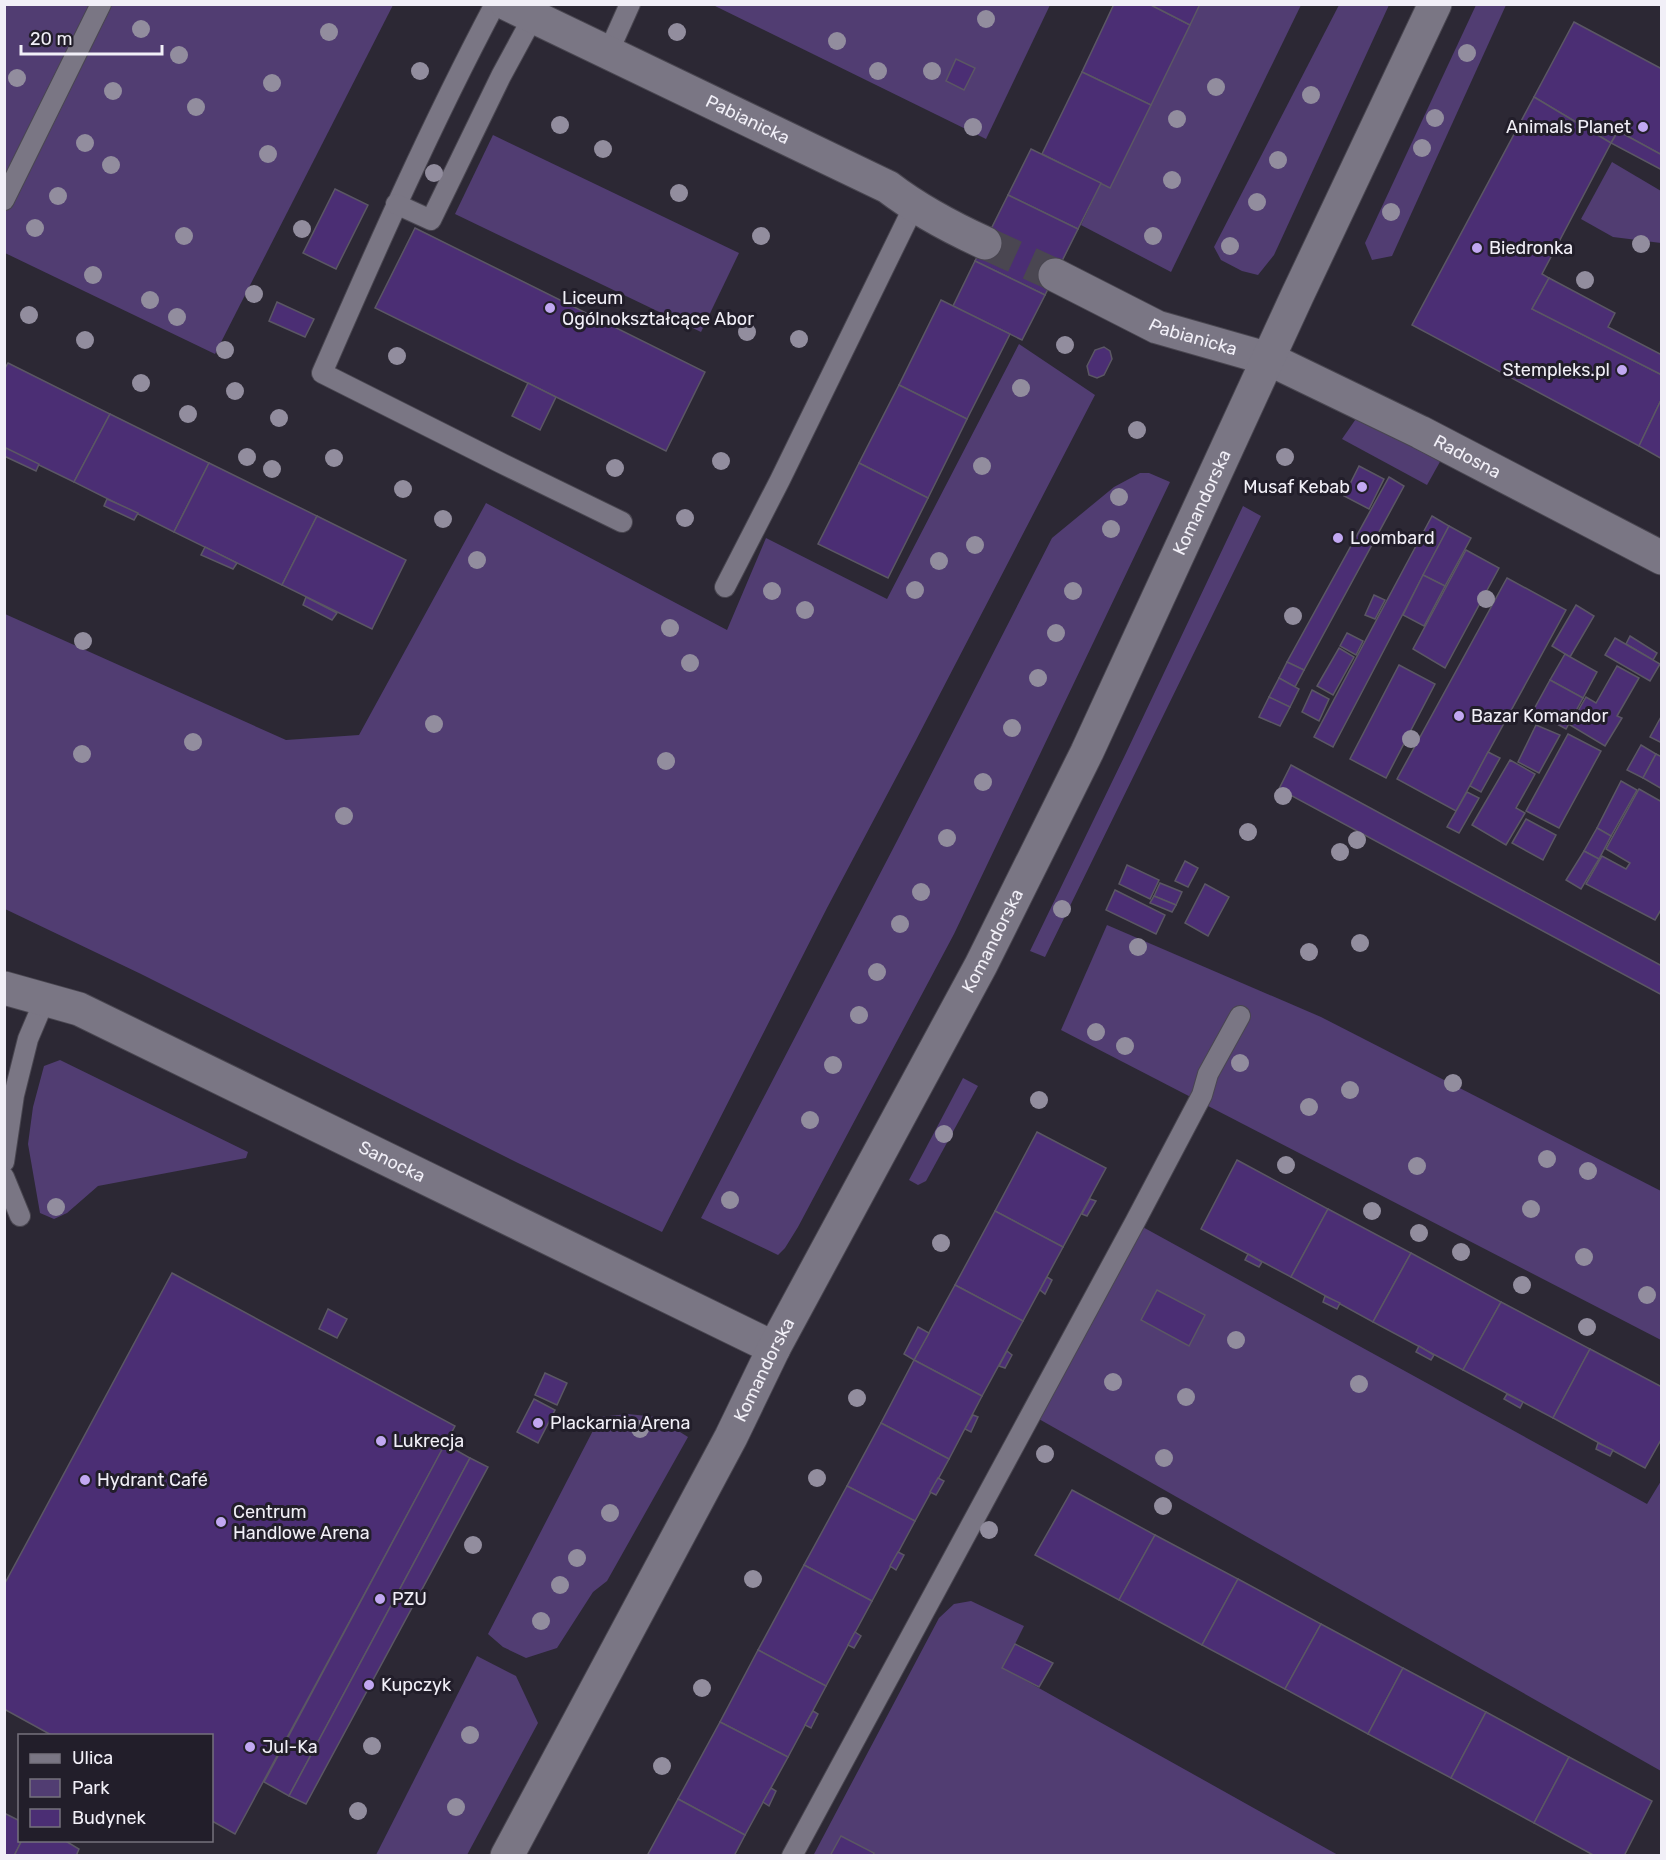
<svg xmlns="http://www.w3.org/2000/svg" width="1666" height="1860" font-family="Rubik,sans-serif">
<rect width="100%" height="100%" fill="#2c2834"/>
<g fill="#513d72">
<path d="M4,5H393L215,354L5,253Z"/>
<path d="M713,5H1050L986,139Z"/>
<path d="M1199,5H1301L1171,272L1081,225L1101,183Z"/>
<path d="M1339,5H1389L1274,255L1258,275L1242,271L1221,260L1214,247Z"/>
<path d="M1476,5H1506L1392,256L1372,260L1365,243Z"/>
<path d="M493,135L739,253L701,332L455,214Z"/>
<path d="M1612,162L1661,191V243L1613,237L1581,219Z"/>
<path d="M1019,344L1095,395L915,742L827,908L662,1232L518,1163L141,974L5,909V614L286,740L359,735L486,503L727,630L766,538L887,599Z"/>
<path d="M1360,413L1441,460L1427,485L1342,439Z"/>
<path d="M1140,473H1149L1170,482L954,934L798,1227L785,1248L778,1255L701,1218L897,841L1052,538L1114,487Z"/>
<path d="M1243,506L1261,516L1045,957L1030,951L1127,751Z"/>
<path d="M1107,925L1321,1017L1661,1191V1340L1061,1030Z"/>
<path d="M60,1060L248,1152L246,1158L98,1186L67,1213L54,1219L40,1213L28,1144L33,1107L44,1066Z"/>
<path d="M963,1078L978,1086L926,1181L918,1185L909,1180Z"/>
<path d="M1130,1220L1647,1504L1661,1481V1771L1023,1410Z"/>
<path d="M628,1414L656,1417L688,1437L607,1581L593,1592L557,1648L526,1658L503,1647L488,1634L600,1417Z"/>
<path d="M971,1601L1024,1626L1003,1668L1338,1855L813,1856L939,1618L954,1604Z"/>
<path d="M477,1656L516,1676L538,1723L467,1855H376Z"/>
</g>
<g fill="#4b2e74" stroke="#5b5764" stroke-width="1.5">
<path d="M1114,4H1149L1190,25L1151,105L1082,72Z"/>
<path d="M1149,4H1200L1190,25Z"/>
<path d="M1574,22L1662,69V155L1618,131L1611,143L1534,97Z"/>
<path d="M956,59L975,68L964,90L946,81Z"/>
<path d="M1082,72L1151,105L1110,188L1042,154Z"/>
<path d="M1534,97L1611,143L1542,274L1549,278L1532,309L1662,375V398L1639,446L1412,325Z"/>
<path d="M1618,131L1662,155V170L1611,143Z"/>
<path d="M1031,149L1101,183L1078,229L1008,195Z"/>
<path d="M335,189L368,205L336,269L303,253Z"/>
<path d="M1008,195L1078,229L1045,295L975,261Z"/>
<path d="M415,228L705,372L666,451L375,308Z"/>
<path d="M975,261L1045,295L1022,340L953,306Z"/>
<path d="M1549,278L1615,313L1608,327L1662,355V375L1532,309Z"/>
<path d="M941,300L1010,334L967,419L899,385Z"/>
<path d="M277,302L314,319L305,337L269,321Z"/>
<path d="M1104,347L1110,351L1112,359L1104,375L1097,378L1089,375L1087,366L1095,350Z"/>
<path d="M8,363L110,414L74,482L4,448V370Z"/>
<path d="M528,383L556,397L540,430L512,416Z"/>
<path d="M899,385L967,419L928,498L859,463Z"/>
<path d="M1662,398V459L1639,446Z"/>
<path d="M110,414L209,463L174,532L74,482Z"/>
<path d="M6,448L39,464L36,471L4,456Z"/>
<path d="M209,463L317,516L282,585L174,532Z"/>
<path d="M859,463L928,498L888,578L818,544Z"/>
<path d="M1359,466L1384,479L1369,509L1344,496Z"/>
<path d="M1389,477L1404,486L1304,670L1287,662Z"/>
<path d="M107,499L138,513L134,520L104,506Z"/>
<path d="M317,516L406,560L372,629L282,585Z"/>
<path d="M1432,516L1449,526L1333,747L1314,737Z"/>
<path d="M1449,526L1471,538L1445,586L1423,575Z"/>
<path d="M205,547L237,563L233,569L201,555Z"/>
<path d="M1466,550L1499,568L1445,668L1413,649Z"/>
<path d="M1423,575L1445,586L1424,626L1403,615Z"/>
<path d="M1507,578L1566,610L1456,811L1397,779Z"/>
<path d="M1374,595L1385,600L1375,619L1365,615Z"/>
<path d="M306,597L337,613L332,620L303,605Z"/>
<path d="M1576,605L1594,616L1570,657L1552,646Z"/>
<path d="M1347,633L1363,641L1356,655L1340,646Z"/>
<path d="M1630,636L1657,653L1653,660L1626,644Z"/>
<path d="M1615,638L1660,664L1650,681L1605,655Z"/>
<path d="M1339,648L1354,657L1333,695L1317,686Z"/>
<path d="M1565,654L1597,672L1583,698L1550,680Z"/>
<path d="M1287,662L1304,670L1295,687L1279,678Z"/>
<path d="M1399,665L1435,684L1386,778L1350,759Z"/>
<path d="M1617,666L1639,678L1617,716L1622,718L1605,746L1570,725L1586,697L1596,703Z"/>
<path d="M1279,678L1299,689L1290,707L1269,697Z"/>
<path d="M1550,680L1583,698L1566,729L1533,711Z"/>
<path d="M1312,690L1329,699L1319,721L1302,712Z"/>
<path d="M1269,697L1290,707L1280,726L1259,717Z"/>
<path d="M1662,715V743L1650,737Z"/>
<path d="M1536,725L1560,735L1539,773L1518,762Z"/>
<path d="M1568,734L1601,751L1559,828L1526,811Z"/>
<path d="M1641,745L1656,754L1643,778L1627,770Z"/>
<path d="M1488,752L1500,758L1481,792L1470,786Z"/>
<path d="M1656,754L1662,757V789L1643,778Z"/>
<path d="M1510,760L1535,774L1516,808L1525,813L1506,845L1472,825Z"/>
<path d="M1291,765L1662,966V995L1279,789Z"/>
<path d="M1621,781L1637,790L1611,836L1597,828Z"/>
<path d="M1639,789L1662,802V908L1655,920L1586,884L1602,856L1626,869L1630,863L1606,849Z"/>
<path d="M1467,792L1479,798L1459,833L1447,827Z"/>
<path d="M1526,819L1556,835L1543,860L1512,843Z"/>
<path d="M1597,828L1611,836L1599,859L1584,851Z"/>
<path d="M1584,851L1599,859L1581,889L1566,880Z"/>
<path d="M1185,861L1198,868L1188,887L1175,881Z"/>
<path d="M1127,865L1159,880L1150,899L1119,884Z"/>
<path d="M1160,883L1182,892L1176,905L1154,896Z"/>
<path d="M1205,884L1229,897L1208,936L1185,923Z"/>
<path d="M1115,890L1165,915L1156,934L1106,910Z"/>
<path d="M1154,896L1176,905L1172,912L1150,903Z"/>
<path d="M1037,1132L1106,1168L1063,1247L995,1211Z"/>
<path d="M1237,1160L1328,1209L1291,1277L1201,1229Z"/>
<path d="M1090,1199L1096,1201L1087,1216L1082,1214Z"/>
<path d="M1328,1209L1411,1253L1373,1322L1291,1277Z"/>
<path d="M995,1211L1063,1247L1023,1321L955,1285Z"/>
<path d="M1411,1253L1501,1302L1463,1370L1373,1322Z"/>
<path d="M1248,1254L1262,1262L1259,1267L1245,1260Z"/>
<path d="M172,1273L455,1426L235,1834L212,1821V1736H53L4,1709V1585Z"/>
<path d="M1047,1277L1052,1280L1045,1294L1040,1290Z"/>
<path d="M955,1285L1023,1321L982,1396L914,1360Z"/>
<path d="M1157,1290L1205,1315L1189,1346L1141,1320Z"/>
<path d="M1325,1296L1340,1303L1337,1309L1323,1302Z"/>
<path d="M1501,1302L1590,1349L1553,1418L1463,1370Z"/>
<path d="M328,1309L347,1319L337,1338L319,1329Z"/>
<path d="M918,1327L929,1333L914,1360L904,1354Z"/>
<path d="M1419,1346L1434,1355L1431,1360L1416,1352Z"/>
<path d="M1590,1349L1662,1387V1438L1645,1468L1553,1418Z"/>
<path d="M1007,1351L1012,1355L1005,1368L999,1366Z"/>
<path d="M914,1360L982,1396L949,1459L881,1423Z"/>
<path d="M545,1373L567,1383L557,1405L535,1395Z"/>
<path d="M1507,1394L1523,1402L1520,1408L1504,1399Z"/>
<path d="M534,1399L555,1410L538,1443L517,1432Z"/>
<path d="M973,1415L978,1417L971,1432L965,1429Z"/>
<path d="M881,1423L949,1459L915,1521L847,1486Z"/>
<path d="M1598,1443L1613,1450L1610,1456L1596,1449Z"/>
<path d="M445,1444L470,1458L289,1796L264,1782Z"/>
<path d="M470,1458L488,1467L306,1804L289,1796Z"/>
<path d="M938,1478L944,1481L936,1495L930,1492Z"/>
<path d="M847,1486L915,1521L872,1601L804,1565Z"/>
<path d="M1072,1490L1155,1535L1119,1600L1035,1555Z"/>
<path d="M1155,1535L1238,1579L1202,1645L1119,1600Z"/>
<path d="M898,1552L904,1555L896,1570L890,1566Z"/>
<path d="M804,1565L872,1601L826,1686L758,1650Z"/>
<path d="M1238,1579L1321,1624L1285,1689L1202,1645Z"/>
<path d="M1321,1624L1403,1668L1368,1734L1285,1689Z"/>
<path d="M855,1632L861,1636L854,1648L848,1645Z"/>
<path d="M1015,1644L1053,1663L1039,1687L1002,1668Z"/>
<path d="M758,1650L826,1686L788,1757L720,1722Z"/>
<path d="M1403,1668L1486,1712L1451,1778L1368,1734Z"/>
<path d="M813,1711L818,1714L811,1728L805,1725Z"/>
<path d="M1486,1712L1569,1757L1534,1823L1451,1778Z"/>
<path d="M720,1722L788,1757L745,1835L678,1799Z"/>
<path d="M1569,1757L1652,1801L1624,1856H1595L1534,1823Z"/>
<path d="M771,1788L776,1791L769,1806L763,1802Z"/>
<path d="M678,1799L745,1835L734,1856H647Z"/>
<path d="M4,1813L20,1821V1840H22L14,1856H4Z"/>
<path d="M841,1836L874,1853L873,1856H830Z"/>
<path d="M22,1840H64L79,1849L76,1856H14Z"/>
</g>
<g fill="none" stroke-linecap="round" stroke-linejoin="round">
<path stroke="#4a4651" stroke-width="33" stroke-dasharray="33 16" stroke-linecap="butt" d="M985,243L1055,275"/>
<defs>
<g id="lane">
<path d="M495,4C431,125 376,249 322,373L501,463L622,522"/>
<path d="M608,53L630,4"/>
<path d="M4,200L101,4"/>
<path d="M396,204L431,220L501,76L533,17"/>
<path d="M725,587L780,480L914,206"/>
<path d="M4,1162L14,1095L28,1039L45,999"/>
<path d="M4,1177L20,1216"/>
<path d="M792,1856L1135,1222L1202,1095L1208,1074L1240,1016"/>
</g>
<g id="street">
<path id="s1" d="M507,4L888,187C918,210 950,227 985,243"/>
<path id="s2" d="M1055,275L1157,327L1269,359L1420,432L1662,558"/>
<path id="s3" d="M4,988L79,1009L774,1348"/>
<path id="s4" d="M507,1856L731,1437L774,1348L981,965L1087,752L1297,296L1435,4"/>
</g>
</defs>
<use href="#lane" stroke="#494650" stroke-width="22"/>
<use href="#street" stroke="#494650" stroke-width="35"/>
<use href="#lane" stroke="#7a7684" stroke-width="20"/>
<use href="#street" stroke="#7a7684" stroke-width="33"/>
</g>
<g fill="#928d9e">
<circle cx="986" cy="19" r="9"/>
<circle cx="141" cy="29" r="9"/>
<circle cx="329" cy="32" r="9"/>
<circle cx="677" cy="32" r="9"/>
<circle cx="837" cy="41" r="9"/>
<circle cx="1467" cy="53" r="9"/>
<circle cx="179" cy="55" r="9"/>
<circle cx="420" cy="71" r="9"/>
<circle cx="878" cy="71" r="9"/>
<circle cx="932" cy="71" r="9"/>
<circle cx="17" cy="78" r="9"/>
<circle cx="272" cy="83" r="9"/>
<circle cx="1216" cy="87" r="9"/>
<circle cx="113" cy="91" r="9"/>
<circle cx="1311" cy="95" r="9"/>
<circle cx="196" cy="107" r="9"/>
<circle cx="1435" cy="118" r="9"/>
<circle cx="1177" cy="119" r="9"/>
<circle cx="560" cy="125" r="9"/>
<circle cx="973" cy="127" r="9"/>
<circle cx="85" cy="143" r="9"/>
<circle cx="1422" cy="148" r="9"/>
<circle cx="603" cy="149" r="9"/>
<circle cx="268" cy="154" r="9"/>
<circle cx="1278" cy="160" r="9"/>
<circle cx="111" cy="165" r="9"/>
<circle cx="434" cy="173" r="9"/>
<circle cx="1172" cy="180" r="9"/>
<circle cx="679" cy="193" r="9"/>
<circle cx="58" cy="196" r="9"/>
<circle cx="1257" cy="202" r="9"/>
<circle cx="1391" cy="212" r="9"/>
<circle cx="35" cy="228" r="9"/>
<circle cx="302" cy="229" r="9"/>
<circle cx="184" cy="236" r="9"/>
<circle cx="761" cy="236" r="9"/>
<circle cx="1153" cy="236" r="9"/>
<circle cx="1641" cy="244" r="9"/>
<circle cx="1230" cy="246" r="9"/>
<circle cx="93" cy="275" r="9"/>
<circle cx="1585" cy="280" r="9"/>
<circle cx="254" cy="294" r="9"/>
<circle cx="150" cy="300" r="9"/>
<circle cx="29" cy="315" r="9"/>
<circle cx="177" cy="317" r="9"/>
<circle cx="747" cy="332" r="9"/>
<circle cx="799" cy="339" r="9"/>
<circle cx="85" cy="340" r="9"/>
<circle cx="1065" cy="345" r="9"/>
<circle cx="225" cy="350" r="9"/>
<circle cx="397" cy="356" r="9"/>
<circle cx="141" cy="383" r="9"/>
<circle cx="1021" cy="388" r="9"/>
<circle cx="235" cy="391" r="9"/>
<circle cx="188" cy="414" r="9"/>
<circle cx="279" cy="418" r="9"/>
<circle cx="1137" cy="430" r="9"/>
<circle cx="247" cy="457" r="9"/>
<circle cx="1285" cy="457" r="9"/>
<circle cx="334" cy="458" r="9"/>
<circle cx="721" cy="461" r="9"/>
<circle cx="982" cy="466" r="9"/>
<circle cx="615" cy="468" r="9"/>
<circle cx="272" cy="469" r="9"/>
<circle cx="403" cy="489" r="9"/>
<circle cx="1119" cy="497" r="9"/>
<circle cx="685" cy="518" r="9"/>
<circle cx="443" cy="519" r="9"/>
<circle cx="1111" cy="529" r="9"/>
<circle cx="975" cy="545" r="9"/>
<circle cx="477" cy="560" r="9"/>
<circle cx="939" cy="561" r="9"/>
<circle cx="915" cy="590" r="9"/>
<circle cx="772" cy="591" r="9"/>
<circle cx="1073" cy="591" r="9"/>
<circle cx="1486" cy="599" r="9"/>
<circle cx="805" cy="610" r="9"/>
<circle cx="1293" cy="616" r="9"/>
<circle cx="670" cy="628" r="9"/>
<circle cx="1056" cy="633" r="9"/>
<circle cx="83" cy="641" r="9"/>
<circle cx="690" cy="663" r="9"/>
<circle cx="1038" cy="678" r="9"/>
<circle cx="434" cy="724" r="9"/>
<circle cx="1012" cy="728" r="9"/>
<circle cx="1411" cy="739" r="9"/>
<circle cx="193" cy="742" r="9"/>
<circle cx="82" cy="754" r="9"/>
<circle cx="666" cy="761" r="9"/>
<circle cx="983" cy="782" r="9"/>
<circle cx="1283" cy="796" r="9"/>
<circle cx="344" cy="816" r="9"/>
<circle cx="1248" cy="832" r="9"/>
<circle cx="947" cy="838" r="9"/>
<circle cx="1357" cy="840" r="9"/>
<circle cx="1340" cy="852" r="9"/>
<circle cx="921" cy="892" r="9"/>
<circle cx="1062" cy="909" r="9"/>
<circle cx="900" cy="924" r="9"/>
<circle cx="1360" cy="943" r="9"/>
<circle cx="1138" cy="947" r="9"/>
<circle cx="1309" cy="952" r="9"/>
<circle cx="877" cy="972" r="9"/>
<circle cx="859" cy="1015" r="9"/>
<circle cx="1096" cy="1032" r="9"/>
<circle cx="1125" cy="1046" r="9"/>
<circle cx="1240" cy="1063" r="9"/>
<circle cx="833" cy="1065" r="9"/>
<circle cx="1453" cy="1083" r="9"/>
<circle cx="1350" cy="1090" r="9"/>
<circle cx="1039" cy="1100" r="9"/>
<circle cx="1309" cy="1107" r="9"/>
<circle cx="810" cy="1120" r="9"/>
<circle cx="944" cy="1134" r="9"/>
<circle cx="1547" cy="1159" r="9"/>
<circle cx="1286" cy="1165" r="9"/>
<circle cx="1417" cy="1166" r="9"/>
<circle cx="1588" cy="1171" r="9"/>
<circle cx="730" cy="1200" r="9"/>
<circle cx="56" cy="1207" r="9"/>
<circle cx="1531" cy="1209" r="9"/>
<circle cx="1372" cy="1211" r="9"/>
<circle cx="1419" cy="1233" r="9"/>
<circle cx="941" cy="1243" r="9"/>
<circle cx="1461" cy="1252" r="9"/>
<circle cx="1584" cy="1257" r="9"/>
<circle cx="1522" cy="1285" r="9"/>
<circle cx="1647" cy="1295" r="9"/>
<circle cx="1587" cy="1327" r="9"/>
<circle cx="1236" cy="1340" r="9"/>
<circle cx="1113" cy="1382" r="9"/>
<circle cx="1359" cy="1384" r="9"/>
<circle cx="1186" cy="1397" r="9"/>
<circle cx="857" cy="1398" r="9"/>
<circle cx="640" cy="1429" r="9"/>
<circle cx="1045" cy="1454" r="9"/>
<circle cx="1164" cy="1458" r="9"/>
<circle cx="817" cy="1478" r="9"/>
<circle cx="1163" cy="1506" r="9"/>
<circle cx="610" cy="1513" r="9"/>
<circle cx="989" cy="1530" r="9"/>
<circle cx="473" cy="1545" r="9"/>
<circle cx="577" cy="1558" r="9"/>
<circle cx="753" cy="1579" r="9"/>
<circle cx="560" cy="1585" r="9"/>
<circle cx="541" cy="1621" r="9"/>
<circle cx="702" cy="1688" r="9"/>
<circle cx="470" cy="1735" r="9"/>
<circle cx="372" cy="1746" r="9"/>
<circle cx="662" cy="1766" r="9"/>
<circle cx="456" cy="1807" r="9"/>
<circle cx="358" cy="1811" r="9"/>
</g>
<g fill="#c2a8f2" stroke="#221e2a" stroke-width="2">
<circle cx="1643" cy="127" r="6"/>
<circle cx="1477" cy="248" r="6"/>
<circle cx="550" cy="308" r="6"/>
<circle cx="1622" cy="370" r="6"/>
<circle cx="1362" cy="487" r="6"/>
<circle cx="1338" cy="538" r="6"/>
<circle cx="1459" cy="716" r="6"/>
<circle cx="538" cy="1423" r="6"/>
<circle cx="381" cy="1441" r="6"/>
<circle cx="85" cy="1480" r="6"/>
<circle cx="221" cy="1522" r="6"/>
<circle cx="380" cy="1599" r="6"/>
<circle cx="369" cy="1685" r="6"/>
<circle cx="250" cy="1747" r="6"/>
</g>
<g text-anchor="middle" stroke-width="6" stroke-linejoin="round" paint-order="stroke">
<g font-size="18" fill="#f1eff7" stroke="#221e2a">
<text dy="6" stroke="none"><textPath href="#s1" startOffset="267">Pabianicka</textPath></text>
<text dy="6" stroke="none"><textPath href="#s2" startOffset="152">Pabianicka</textPath></text>
<text dy="6" stroke="none"><textPath href="#s2" startOffset="452">Radosna</textPath></text>
<text dy="6" stroke="none"><textPath href="#s4" startOffset="1522">Komandorska</textPath></text>
<text dy="6" stroke="none"><textPath href="#s4" startOffset="1036">Komandorska</textPath></text>
<text dy="6" stroke="none"><textPath href="#s3" startOffset="426">Sanocka</textPath></text>
<text dy="6" stroke="none"><textPath href="#s4" startOffset="550">Komandorska</textPath></text>
</g>
<g font-size="18" fill="#f1eff7" stroke="#221e2a" text-anchor="start">
<text x="1631" y="133" text-anchor="end">Animals Planet</text>
<text x="1489" y="254">Biedronka</text>
<text x="562" y="304">Liceum<tspan x="562" dy="21">Ogólnokształcące Abor</tspan></text>
<text x="1610" y="376" text-anchor="end">Stempleks.pl</text>
<text x="1350" y="493" text-anchor="end">Musaf Kebab</text>
<text x="1350" y="544">Loombard</text>
<text x="1471" y="722">Bazar Komandor</text>
<text x="550" y="1429">Plackarnia Arena</text>
<text x="393" y="1447">Lukrecja</text>
<text x="97" y="1486">Hydrant Café</text>
<text x="233" y="1518">Centrum<tspan x="233" dy="21">Handlowe Arena</tspan></text>
<text x="392" y="1605">PZU</text>
<text x="381" y="1691">Kupczyk</text>
<text x="262" y="1753">Jul-Ka</text>
</g>
</g>
<rect width="1666" height="1860" fill="none" stroke="#f1eff7" stroke-width="12"/>
<rect x="18" y="1734" width="195" height="108" fill="#221e2a" stroke="#75727c" stroke-width="1.5"/>
<rect x="30" y="1754" width="30" height="9" fill="#7a7684" stroke="#75727c" stroke-width="1.5"/>
<text x="72" y="1764" font-size="18" fill="#f1eff7">Ulica</text>
<rect x="30" y="1779" width="30" height="18" fill="#513d72" stroke="#75727c" stroke-width="1.5"/>
<text x="72" y="1794" font-size="18" fill="#f1eff7">Park</text>
<rect x="30" y="1809" width="30" height="18" fill="#4b2e74" stroke="#75727c" stroke-width="1.5"/>
<text x="72" y="1824" font-size="18" fill="#f1eff7">Budynek</text>
<path d="M21 45v9h141v-9" fill="none" stroke="#f1eff7" stroke-width="3"/>
<text x="30" y="45" font-size="18" fill="#f1eff7" stroke="#221e2a" stroke-width="4.5" paint-order="stroke">20 m</text>
</svg>
